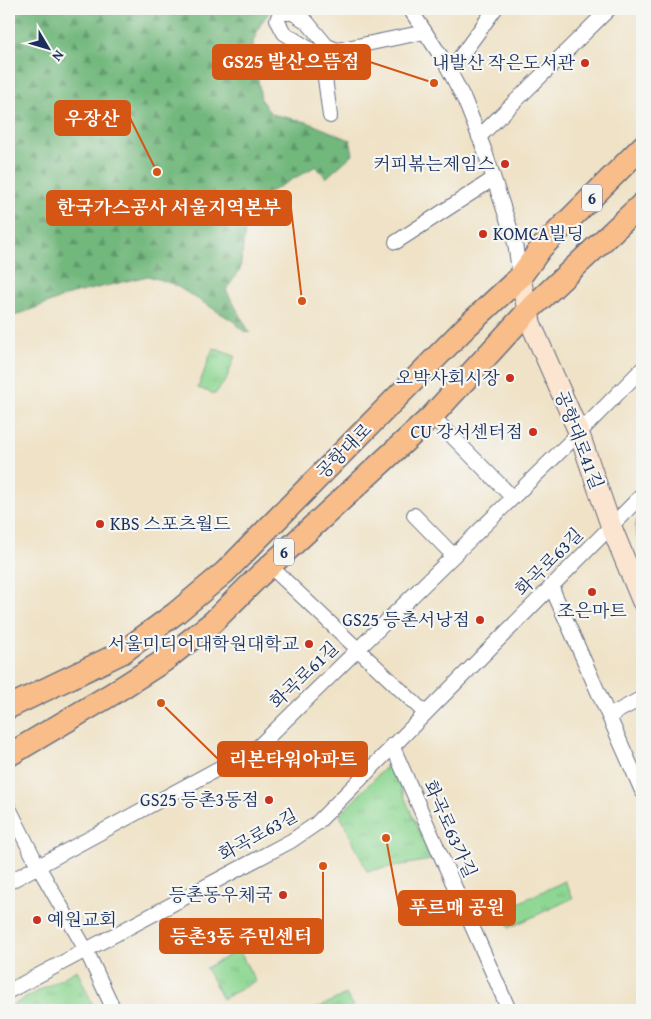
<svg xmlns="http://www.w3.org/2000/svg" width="651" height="1019" font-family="'Gentium Book Plus','Noto Serif KR',serif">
<defs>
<pattern id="forest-firs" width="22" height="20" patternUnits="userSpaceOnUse" patternTransform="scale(1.25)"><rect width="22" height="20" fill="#72b87d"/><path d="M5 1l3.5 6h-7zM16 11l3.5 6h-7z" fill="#5d966a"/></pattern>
<pattern id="park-tufts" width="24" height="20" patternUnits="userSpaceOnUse" patternTransform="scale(1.25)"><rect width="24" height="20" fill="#8ed793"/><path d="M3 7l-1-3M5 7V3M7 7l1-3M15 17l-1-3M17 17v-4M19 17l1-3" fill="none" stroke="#7ab981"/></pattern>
</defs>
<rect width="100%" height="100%" fill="#f6f6f2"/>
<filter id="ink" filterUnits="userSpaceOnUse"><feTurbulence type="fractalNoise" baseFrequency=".02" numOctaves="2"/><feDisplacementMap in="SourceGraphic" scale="10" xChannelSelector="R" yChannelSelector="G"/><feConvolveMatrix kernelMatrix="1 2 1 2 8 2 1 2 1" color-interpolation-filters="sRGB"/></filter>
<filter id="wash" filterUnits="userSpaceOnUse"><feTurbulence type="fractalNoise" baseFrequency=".0096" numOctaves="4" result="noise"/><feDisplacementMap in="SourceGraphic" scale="20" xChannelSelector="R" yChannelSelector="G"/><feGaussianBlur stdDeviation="1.12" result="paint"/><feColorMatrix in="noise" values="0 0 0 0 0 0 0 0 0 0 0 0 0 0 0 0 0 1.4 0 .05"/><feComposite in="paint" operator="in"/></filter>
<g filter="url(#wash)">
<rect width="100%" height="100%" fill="#efe2c6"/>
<path fill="url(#forest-firs)" stroke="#46746e" d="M9,9H272L261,23L253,42L261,100L271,114L307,122L350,140L353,154L326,178L316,166L261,197L248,208L240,270L226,290L250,333L243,331L233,321L173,284L148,276L72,294L9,318Z"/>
<g fill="url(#park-tufts)" stroke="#548378">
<path d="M213,348L235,356L226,380L215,394L198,388Z"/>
<path d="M642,512V550C637,538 631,523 642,512Z"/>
<path d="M390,762L431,860L367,871L340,815Z"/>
<path d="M565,881L573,898L509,928L501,911Z"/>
<path d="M239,950L255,981L223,999L206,968Z"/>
<path d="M77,970L95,1010H9V1007Z"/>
<path d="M346,994L355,1010H314Z"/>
</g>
</g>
<g filter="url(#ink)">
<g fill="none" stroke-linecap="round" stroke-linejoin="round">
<defs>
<g id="street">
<path d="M410,9L446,64L465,101L484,149L515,243L520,277"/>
<path d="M450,71L495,9"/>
<path d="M330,116L325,78L319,61L311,50L284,33L277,20L280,13H293L307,22L327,46L337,50L425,32"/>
<path d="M479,137L609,9"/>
<path d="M396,242L493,179"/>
<path d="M432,416L512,497"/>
<path d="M414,515L453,555"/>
<path d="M270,566L425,713"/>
<path d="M551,586L642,791"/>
<path d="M609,716L642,698"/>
<path d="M392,745L509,1010"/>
<path d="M9,808L38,866L86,950L114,1010"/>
<path d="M9,882L258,747L579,433L642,369"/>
<path d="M9,991L291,841L316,824L642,495"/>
</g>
<path id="secondary" d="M520,277L531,324L579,433L611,526L642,601"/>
<g id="primary">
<path d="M9,707L123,652L176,613L225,572L466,327L520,277L541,248L642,147"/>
<path d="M9,755L112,694L165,660L213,622L259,576L432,416L528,311L642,204"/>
</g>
</defs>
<use href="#street" stroke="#656e82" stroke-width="16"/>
<use href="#secondary" stroke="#656e82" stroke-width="22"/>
<use href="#primary" stroke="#656e82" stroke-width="25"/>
<use href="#street" stroke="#fff" stroke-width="14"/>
<use href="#secondary" stroke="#fce5d0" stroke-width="20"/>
<use href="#primary" stroke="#f8bd89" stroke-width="22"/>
</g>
</g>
<g fill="#c8321e" stroke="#f6f6f2" stroke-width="2">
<circle cx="585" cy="63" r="5"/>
<circle cx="505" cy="164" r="5"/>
<circle cx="483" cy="234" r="5"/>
<circle cx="510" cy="378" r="5"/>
<circle cx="533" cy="432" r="5"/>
<circle cx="100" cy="524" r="5"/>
<circle cx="592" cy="592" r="5"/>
<circle cx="480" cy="620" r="5"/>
<circle cx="309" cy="644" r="5"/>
<circle cx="269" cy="800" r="5"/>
<circle cx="283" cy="895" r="5"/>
<circle cx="37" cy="920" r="5"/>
</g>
<g text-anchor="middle" stroke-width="4.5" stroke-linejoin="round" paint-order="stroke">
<g fill="#f6f6f2" stroke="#5d6b8a" stroke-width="1">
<rect x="582" y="184.5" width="20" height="27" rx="4"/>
<rect x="274" y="538.5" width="20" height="27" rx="4"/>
</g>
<g font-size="16" font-weight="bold" fill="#1b2f5e">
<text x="592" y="204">6</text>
<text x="284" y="558">6</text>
</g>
<g font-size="18" fill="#1b2f5e" stroke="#f6f6f2" text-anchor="end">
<text x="575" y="69">내발산 작은도서관</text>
<text x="495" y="170">커피볶는제임스</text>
<text x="493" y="240" text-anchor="start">KOMCA빌딩</text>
<text x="500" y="384">오박사회시장</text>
<text x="523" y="438">CU 강서센터점</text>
<text x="110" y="530" text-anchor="start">KBS 스포츠월드</text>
<text x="592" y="617" text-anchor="middle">조은마트</text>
<text x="470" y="626">GS25 등촌서낭점</text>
<text x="299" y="650">서울미디어대학원대학교</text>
<text x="259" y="806">GS25 등촌3동점</text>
<text x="273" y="901">등촌동우체국</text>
<text x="47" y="926" text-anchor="start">예원교회</text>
</g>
<g font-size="18" fill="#1b2f5e" stroke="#f6f6f2">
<text transform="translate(579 440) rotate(69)" y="6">공항대로41길</text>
<text transform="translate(344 451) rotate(-45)" y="6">공항대로</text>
<text transform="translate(549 562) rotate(-45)" y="6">화곡로63길</text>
<text transform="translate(304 675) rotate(-44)" y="6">화곡로61길</text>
<text transform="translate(450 829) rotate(66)" y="6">화곡로63가길</text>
<text transform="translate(258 835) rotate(-29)" y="6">화곡로63길</text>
</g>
</g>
<path fill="none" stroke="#d45514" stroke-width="2" d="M434 83L370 62M157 172L130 118M302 301L291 208M161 703L218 759M386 838L399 908M323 866L323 936"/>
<g fill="#d45514" stroke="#f6f6f2" stroke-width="2">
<circle cx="434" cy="83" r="5"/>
<circle cx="157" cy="172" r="5"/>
<circle cx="302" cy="301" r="5"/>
<circle cx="161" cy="703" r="5"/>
<circle cx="386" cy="838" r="5"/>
<circle cx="323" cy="866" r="5"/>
</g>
<g fill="#d45514" stroke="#d45514" stroke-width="2">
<rect x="213" y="45" width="157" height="34" rx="5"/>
<rect x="55" y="101" width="75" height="34" rx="5"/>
<rect x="47" y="191" width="244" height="34" rx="5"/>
<rect x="218" y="742" width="149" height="34" rx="5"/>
<rect x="399" y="891" width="116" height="34" rx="5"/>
<rect x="160" y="919" width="163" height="34" rx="5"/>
</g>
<g font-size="19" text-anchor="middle" font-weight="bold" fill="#fff">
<text x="291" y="68">GS25 발산으뜸점</text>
<text x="92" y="125">우장산</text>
<text x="169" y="214">한국가스공사 서울지역본부</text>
<text x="293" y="766">리본타워아파트</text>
<text x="457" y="914">푸르매 공원</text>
<text x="241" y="943">등촌3동 주민센터</text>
</g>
<rect width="651" height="1019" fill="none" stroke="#f6f6f2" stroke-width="30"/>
<g transform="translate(48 48) rotate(128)" stroke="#f6f6f2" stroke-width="4" paint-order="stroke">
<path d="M0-4L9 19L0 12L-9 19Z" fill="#1b2f5e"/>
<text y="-8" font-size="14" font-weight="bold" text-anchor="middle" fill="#1b2f5e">N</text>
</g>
</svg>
